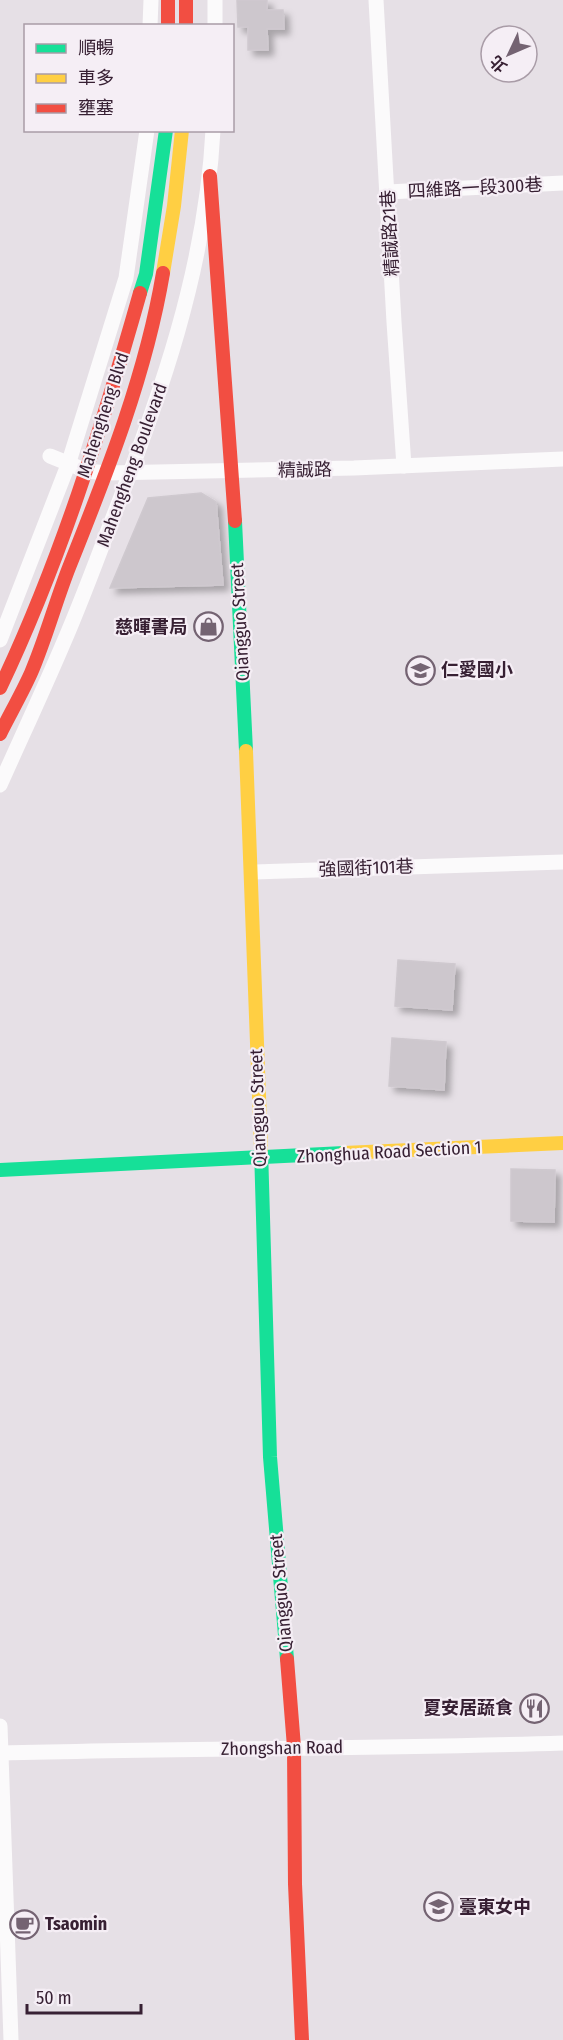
<svg xmlns="http://www.w3.org/2000/svg" width="563" height="2040" font-family="'Fira Sans Condensed','Noto Sans TC',sans-serif">
<defs>
<filter id="shadow"><feDropShadow dx="5.5" dy="5.5" stdDeviation="3" flood-color="#0004"/></filter>
</defs>
<rect width="100%" height="100%" fill="#e6e0e6"/>
<g fill="#cdc7cd" stroke="#cfc9cf" stroke-width="1.5" filter="url(#shadow)">
<path d="M237,0H267V10H283L284,29H267L268,50H248V27H238Z"/>
<path d="M201,493L216,502L223,585L110,588L148,498Z"/>
<path d="M398,960L455,964L452,1010L395,1006Z"/>
<path d="M392,1038L446,1042L444,1090L389,1086Z"/>
<path d="M511,1169L555,1170L554,1222L511,1221Z"/>
</g>
<g fill="none" stroke-linecap="round" stroke-linejoin="round">
<g stroke="#fbfafb" stroke-width="15">
<path d="M215,0V26"/>
<path d="M376,0L394,322L404,466"/>
<path d="M150,26L151,0"/>
<path d="M388,192L563,183"/>
<path d="M50,456L87,471L107,473L354,468L563,459"/>
<path d="M0,640L68,465L126,278L147,130"/>
<path d="M0,785C21,738 43,691 63,644C80,605 95,565 110,525C160,398 206,268 213,130"/>
<path d="M252,872L563,862"/>
<path d="M0,1726L11,2040"/>
<path d="M0,1753C188,1748 375,1749 563,1743"/>
</g>
<g stroke="#16e098" stroke-width="14">
<path d="M140,293L146,274L166,130"/>
<path d="M235,521L246,751"/>
<path d="M261,1149L270,1457L287,1659"/>
<path d="M0,1170L344,1153"/>
</g>
<g stroke="#ffcf43" stroke-width="14">
<path d="M163,273L174,206L182,130"/>
<path d="M246,751L261,1149"/>
<path d="M344,1153L563,1143"/>
</g>
<g stroke="#f24e42" stroke-width="14">
<path d="M168,0V26"/>
<path d="M186,0V26"/>
<path d="M210,176L235,521"/>
<path d="M0,688C60,562 102,427 140,293"/>
<path d="M0,734C10,714 22,693 31,673C46,638 56,600 70,565C108,470 146,374 163,273"/>
<path d="M287,1659L294,1747L295,1884L302,2040"/>
</g>
</g>
<defs>
<symbol id="shop-ring" viewBox="-11 -11 22 22"><circle r="9.5" fill="#f5eef5" stroke="#746372" stroke-width="1.5"/><path d="M-5-2.5h2.3a2.7 3.5 0 0 1 5.4 0H5L5.5 6h-11ZM-1.5-2.5h3a1.5 2.3 0 0 0-3 0Z" fill="#746372"/></symbol>
<symbol id="school-ring" viewBox="-11 -11 22 22"><circle r="9.5" fill="#f5eef5" stroke="#746372" stroke-width="1.5"/><path d="M0-5L7-2L0 1L-7-2ZM-4 1L0 2.5L4 1V4Q0 6-4 4Z" fill="#746372"/></symbol>
<symbol id="restaurant-ring" viewBox="-11 -11 22 22"><circle r="9.5" fill="#f5eef5" stroke="#746372" stroke-width="1.5"/><path d="M-5-6h1v4h1v-4h1v4h1v-4h1v5L-1.5 .5V6h-2V.5L-5-1ZM5-6V6H3V1.5H1.5Q1.5-4 5-6Z" fill="#746372"/></symbol>
<symbol id="cafe-ring" viewBox="-11 -11 22 22"><circle r="9.5" fill="#f5eef5" stroke="#746372" stroke-width="1.5"/><path d="M-5.5-4.5H6V0H3Q3 3.5 0 3.5H-2.5Q-5.5 3.5-5.5 0ZM3-3.2v2h1.7v-2ZM-6 4.5H4V6H-6Z" fill="#746372"/></symbol>
</defs>
<g fill-rule="evenodd">
<use href="#shop-ring" x="192" y="610" width="33" height="33"/>
<use href="#school-ring" x="404" y="654" width="33" height="33"/>
<use href="#restaurant-ring" x="518" y="1692" width="33" height="33"/>
<use href="#school-ring" x="422" y="1890" width="33" height="33"/>
<use href="#cafe-ring" x="8" y="1908" width="33" height="33"/>
</g>
<g text-anchor="middle" stroke-width="4.5" stroke-linejoin="round" paint-order="stroke">
<g font-size="18" fill="#372033" stroke="#f5eef5">
<text transform="translate(475 188) rotate(-3)" y="6">四維路一段300巷</text>
<text transform="translate(390 233) rotate(-93)" y="6">精誠路21巷</text>
<text transform="translate(103 415) rotate(-72)" y="6">Mahengheng Blvd</text>
<text transform="translate(132 465) rotate(-70)" y="6">Mahengheng Boulevard</text>
<text transform="translate(305 470) rotate(-1)" y="6">精誠路</text>
<text transform="translate(240 622) rotate(-93)" y="6">Qiangguo Street</text>
<text transform="translate(366 868) rotate(-2)" y="6">強國街101巷</text>
<text transform="translate(258 1108) rotate(-92)" y="6">Qiangguo Street</text>
<text transform="translate(389 1152) rotate(-3)" y="6">Zhonghua Road Section 1</text>
<text transform="translate(281 1593) rotate(-95)" y="6">Qiangguo Street</text>
<text transform="translate(282 1748) rotate(-1)" y="6">Zhongshan Road</text>
</g>
<g font-size="18" font-weight="bold" fill="#372033" stroke="#f5eef5" text-anchor="start">
<text x="187" y="633" text-anchor="end">慈暉書局</text>
<text x="441" y="676">仁愛國小</text>
<text x="513" y="1714" text-anchor="end">夏安居蔬食</text>
<text x="459" y="1913">臺東女中</text>
<text x="45" y="1930">Tsaomin</text>
</g>
</g>
<rect x="24" y="24" width="210" height="108" fill="#f5eef5" stroke="#a99ca7" stroke-width="1.5"/>
<rect x="36" y="44" width="30" height="9" fill="#16e098" stroke="#a99ca7" stroke-width="1.5"/>
<text x="78" y="54" font-size="18" fill="#372033">順暢</text>
<rect x="36" y="74" width="30" height="9" fill="#ffcf43" stroke="#a99ca7" stroke-width="1.5"/>
<text x="78" y="84" font-size="18" fill="#372033">車多</text>
<rect x="36" y="104" width="30" height="9" fill="#f24e42" stroke="#a99ca7" stroke-width="1.5"/>
<text x="78" y="114" font-size="18" fill="#372033">壅塞</text>
<g transform="translate(509 54) rotate(226)"><circle r="28" fill="#f5eef5" stroke="#a99ca7" stroke-width="1.5"/>
<path d="M0-4.5L10 22L0 15L-10 22Z" fill="#746372"/>
<text y="-9" font-size="16" font-weight="bold" text-anchor="middle" fill="#372033">北</text>
</g>
<path d="M27 2004v9h114v-9" fill="none" stroke="#372033" stroke-width="3"/>
<text x="36" y="2004" font-size="18" fill="#372033" stroke="#f5eef5" stroke-width="4.5" paint-order="stroke">50 m</text>
</svg>
